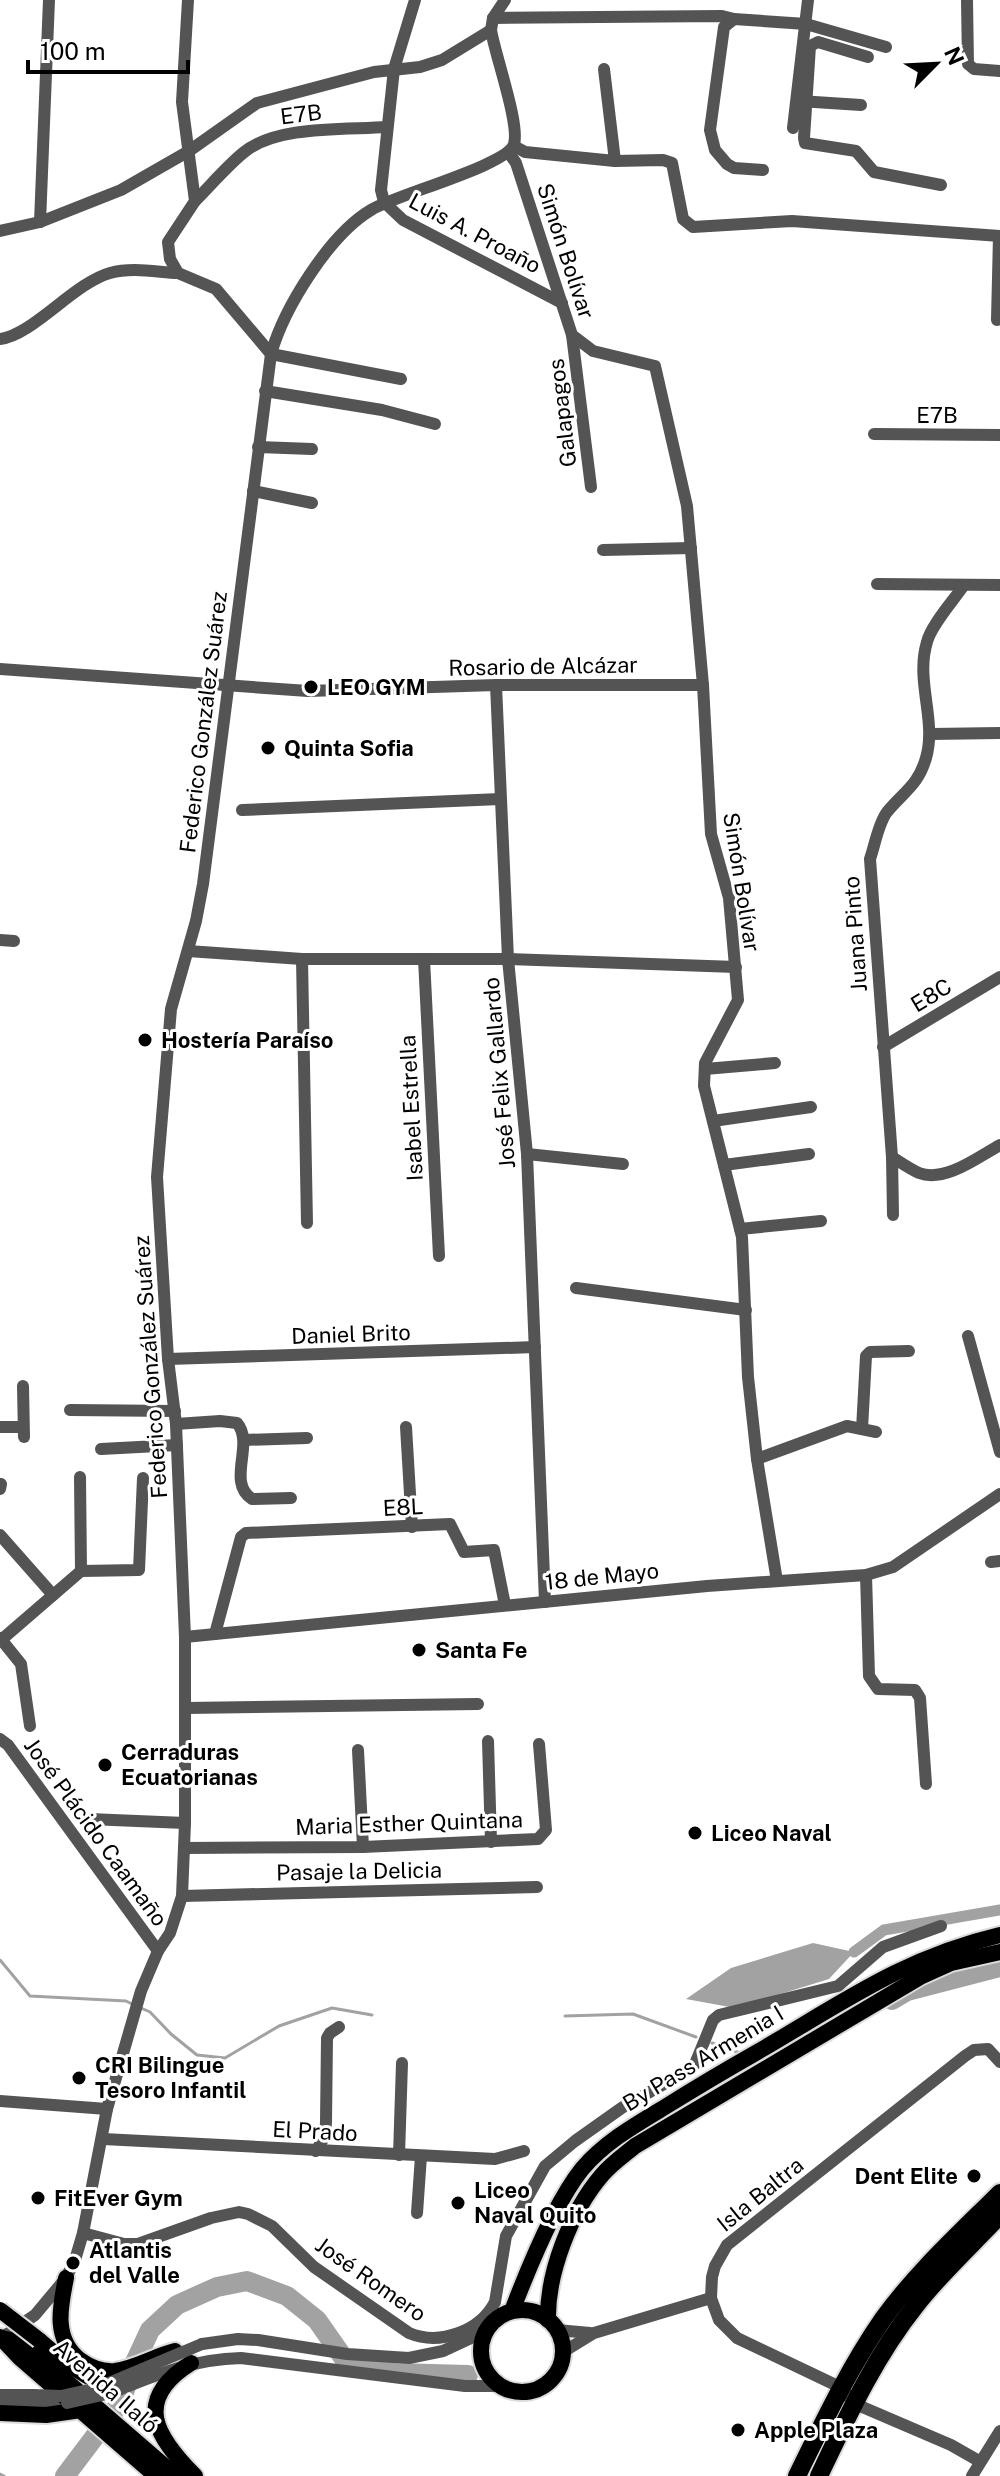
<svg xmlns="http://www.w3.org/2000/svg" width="1000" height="2476" font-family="'Public Sans',sans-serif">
<rect width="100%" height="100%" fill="#fff"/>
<path fill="#a2a2a2" d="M813,1943L854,1952L829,1979L735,2008L686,1999L731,1968Z"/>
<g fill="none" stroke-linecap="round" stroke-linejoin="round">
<g stroke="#a2a2a2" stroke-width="3">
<path d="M0,1960L30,1996L126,2001L134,2005"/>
<path d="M141,2008L150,2012L171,2034L197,2055L225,2058L279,2026L332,2008L372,2015"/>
<path d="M565,2016L633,2014L696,2037"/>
<path d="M712,2043L743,2054"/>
<path d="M0,2474L4,2476"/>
</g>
<path stroke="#a2a2a2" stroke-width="11" d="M854,1952L884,1930L1000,1910"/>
<g stroke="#a2a2a2" stroke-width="20">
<path d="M892,2000L907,1991L1000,1967"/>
<path d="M65,2476L121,2402L131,2371L150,2330L177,2305L217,2287L247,2281L287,2296L317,2320L345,2360L394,2373L468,2375"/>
</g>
<defs>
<g id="major">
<path d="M66,2278C60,2307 53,2339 80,2360C91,2368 102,2372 115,2371C136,2368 155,2356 175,2351"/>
<circle cx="522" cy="2351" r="41"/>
<path d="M512,2311C528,2269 554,2204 582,2169C605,2142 635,2125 665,2107C694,2089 724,2071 754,2054C839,2005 902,1958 1000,1935"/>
<path d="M548,2320C547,2273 571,2211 602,2175C611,2164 624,2155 635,2146L920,1977L951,1963L1000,1952"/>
<path d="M0,2337L20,2358L156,2476"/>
<path d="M1,2338L21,2342L176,2476"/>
<path d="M39,2340L66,2363L87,2376"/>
<path d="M191,2363C132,2400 156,2437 195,2476"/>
<path d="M0,2413L46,2415L81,2410"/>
</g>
<g id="highway">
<path d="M797,2476C823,2423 849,2368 883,2319C916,2273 960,2233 1000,2193"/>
<path d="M819,2476C847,2417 875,2356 916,2305C941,2273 972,2245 1000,2215"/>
</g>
</defs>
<use href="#major" stroke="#dbdbdb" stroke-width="20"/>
<use href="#highway" stroke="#dbdbdb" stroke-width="22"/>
<g stroke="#545454" stroke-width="12">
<path d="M188,0L182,102L195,201L168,242L170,259L178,273L216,289L271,354"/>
<path d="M415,0L394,69L381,190L384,202L403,220L562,303"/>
<path d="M967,0L968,64L974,69L1000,71"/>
<path d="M493,18L722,16L734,19"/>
<path d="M868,57L818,42L810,46L804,138L805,143L856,151L874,172L941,185"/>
<path d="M604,69L615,161"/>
<path d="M799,101L861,105"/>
<path d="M793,128L808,0"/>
<path d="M514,146L525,152L615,161L663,160L672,163L683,219L693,227L792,221L1000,236"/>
<path d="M509,153L516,163L572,335L593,351L655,366L687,506L703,685L711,834L729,898L738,1000L705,1063L704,1086L742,1237L748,1377L757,1459L777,1581"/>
<path d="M763,170L734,168L727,164L715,150L710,130L724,27L734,19L806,24L886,47"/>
<path d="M195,201C211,185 226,167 243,153C276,125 345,130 387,127"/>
<path d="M40,222L49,0"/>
<path d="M0,231L40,222L121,190L189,151L257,103L374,72L420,67L442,60L491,30"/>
<path d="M997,320L999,236"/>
<path d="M572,335L591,487"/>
<path d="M0,339C33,335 74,283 110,273C132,267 156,272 178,273"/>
<path d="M271,354L401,379"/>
<path d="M265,391L382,410L435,424"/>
<path d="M874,434L1000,435"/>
<path d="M258,447L312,449"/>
<path d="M253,491L312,503"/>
<path d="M603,550L691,548"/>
<path d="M877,584L1000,585"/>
<path d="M0,669L308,691L496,685H703"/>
<path d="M496,685L508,959L527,1154L545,1602"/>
<path d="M931,734L1000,733"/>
<path d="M242,810L500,799"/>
<path d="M0,940L14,941"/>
<path d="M188,951L302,959H508L736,967"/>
<path d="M302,959L307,1223"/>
<path d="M424,959L439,1256"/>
<path d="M883,1047L1000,977"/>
<path d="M705,1069L775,1063"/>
<path d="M713,1121L811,1107"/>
<path d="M527,1154L623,1164"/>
<path d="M892,1157C900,1162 910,1169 919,1173C945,1183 978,1157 1000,1145"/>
<path d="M724,1165L809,1154"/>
<path d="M893,1215L892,1157L870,859C875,845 878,824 887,812C903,792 918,786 926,758C937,720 915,681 927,642C931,625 954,600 964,585"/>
<path d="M740,1229L821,1221"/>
<path d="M576,1288L746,1310"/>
<path d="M968,1336L1000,1452"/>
<path d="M168,1359L535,1347"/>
<path d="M23,1386L24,1437"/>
<path d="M70,1410L175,1411"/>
<path d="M176,1424L220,1421L237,1423C255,1444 226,1482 252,1499L291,1498"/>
<path d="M0,1427H23"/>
<path d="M406,1427L412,1527"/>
<path d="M862,1429L866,1356L870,1352L909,1351"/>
<path d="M244,1440L307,1438"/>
<path d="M101,1449L177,1445"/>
<path d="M757,1459L847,1426L876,1432"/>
<path d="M80,1477L81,1571"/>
<path d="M0,1489L1,1484"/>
<path d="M0,1535L53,1595"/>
<path d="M991,1562L1000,1561"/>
<path d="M866,1575L869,1676L878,1689L915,1690L920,1698L926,1784"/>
<path d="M215,1634L241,1537L246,1533L450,1524L464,1552L494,1550L505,1605"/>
<path d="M185,1637L707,1586L866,1575L893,1567L1000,1494"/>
<path d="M0,1638L21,1664L30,1726"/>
<path d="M0,1641L81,1571L139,1570L143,1478"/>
<path d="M186,1708L478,1704"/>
<path d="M0,1739L8,1745L158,1951"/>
<path d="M488,1741L491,1842"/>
<path d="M358,1750L363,1847"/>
<path d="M89,1819L185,1823"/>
<path d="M184,1848L363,1847L538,1839L546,1830L539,1744"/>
<path d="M182,1896L537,1887"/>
<path d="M0,2101L107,2109"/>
<path d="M103,2139L495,2159L524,2151"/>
<path d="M316,2151L325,2136L326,2122L327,2038L330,2033L339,2027"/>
<path d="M399,2155L402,2063"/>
<path d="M417,2213L421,2156"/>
<path d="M83,2233L124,2244H138L211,2218L239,2212L248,2214L272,2226L314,2267L409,2333C440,2346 480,2331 495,2302L506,2236L545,2166L575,2141L623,2107L687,2071L695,2064L713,2020L719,2015L838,1986L883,1947L941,1926"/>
<path d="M557,2330L590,2333"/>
<path d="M0,2339L35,2315L66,2278L75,2260L83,2233L107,2109L141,1991L158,1951L170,1933L182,1896L185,1823V1637L176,1424L168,1359L157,1177L171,1009L196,921L203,884L271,354C284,308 329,235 371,210C395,195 509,165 514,144C520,124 495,55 491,30L493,18L505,0"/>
<path d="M202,2344L238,2339L258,2340L347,2354L409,2358L443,2351L486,2331"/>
<path d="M563,2352L594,2333L711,2298"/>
<path d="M111,2393C155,2375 193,2359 241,2358L465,2386H501"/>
<path d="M0,2395H33"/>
<path d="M0,2405L67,2403"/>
<path d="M979,2461L951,2445L853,2403L842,2388L737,2338L719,2320L711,2298L712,2277L715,2266L727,2245L965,2056L974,2050L988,2049L1000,2062"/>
<path d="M972,2476L1000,2431"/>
</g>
<use href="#major" stroke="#000" stroke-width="16"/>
<use href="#highway" stroke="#000" stroke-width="18"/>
<defs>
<path id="major-bridge" d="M0,2310L39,2340"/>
</defs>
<use href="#major-bridge" stroke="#dbdbdb" stroke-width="20" stroke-linecap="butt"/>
<g stroke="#545454" stroke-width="12">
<path d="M33,2395L61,2396L97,2388L202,2344"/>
<path d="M67,2403L111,2393"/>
</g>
<use href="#major-bridge" stroke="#000" stroke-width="16"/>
</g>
<g fill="#000" stroke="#fff" stroke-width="3">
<circle cx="311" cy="687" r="8"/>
<circle cx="268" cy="748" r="8"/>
<circle cx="145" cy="1040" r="8"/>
<circle cx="419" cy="1650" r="8"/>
<circle cx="105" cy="1765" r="8"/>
<circle cx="695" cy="1833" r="8"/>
<circle cx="79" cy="2078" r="8"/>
<circle cx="974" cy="2176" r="8"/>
<circle cx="38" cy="2198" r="8"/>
<circle cx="458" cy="2203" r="8"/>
<circle cx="73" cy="2263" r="8"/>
<circle cx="738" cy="2430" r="8"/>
</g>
<g text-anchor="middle" stroke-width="6" stroke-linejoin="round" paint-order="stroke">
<g font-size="22" fill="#000" stroke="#fff">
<text transform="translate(301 114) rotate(-7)" y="8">E7B</text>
<text transform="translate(475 233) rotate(28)" y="8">Luis A. Proaño</text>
<text transform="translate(566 251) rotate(72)" y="8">Simón Bolívar</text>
<text transform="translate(562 413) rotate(-97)" y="8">Galapagos</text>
<text x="937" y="423">E7B</text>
<text transform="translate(543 666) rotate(-1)" y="8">Rosario de Alcázar</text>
<text transform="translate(203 722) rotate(-83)" y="8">Federico González Suárez</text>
<text transform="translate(742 882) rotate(81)" y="8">Simón Bolívar</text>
<text transform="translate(855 934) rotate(-94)" y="8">Juana Pinto</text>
<text transform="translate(931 995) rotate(-31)" y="8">E8C</text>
<text transform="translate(499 1073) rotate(-95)" y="8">José Felix Gallardo</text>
<text transform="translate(411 1108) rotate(-93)" y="8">Isabel Estrella</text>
<text transform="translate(351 1334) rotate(-2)" y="8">Daniel Brito</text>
<text transform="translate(150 1367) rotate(-94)" y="8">Federico González Suárez</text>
<text transform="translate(403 1507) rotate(-3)" y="8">E8L</text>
<text transform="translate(602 1576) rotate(-6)" y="8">18 de Mayo</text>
<text transform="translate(409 1823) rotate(-2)" y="8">Maria Esther Quintana</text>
<text transform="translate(96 1832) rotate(54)" y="8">José Plácido Caamaño</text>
<text transform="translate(359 1871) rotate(-1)" y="8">Pasaje la Delicia</text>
<text transform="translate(703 2058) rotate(-31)" y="8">By Pass Armenia I</text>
<text transform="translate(315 2131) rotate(3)" y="8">El Prado</text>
<text transform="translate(760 2194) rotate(-39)" y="8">Isla Baltra</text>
<text transform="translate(371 2279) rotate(35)" y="8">José Romero</text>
<text transform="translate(106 2386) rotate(41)" y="8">Avenida Ilaló</text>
</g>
<g font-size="22" font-weight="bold" fill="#000" stroke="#fff" text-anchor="start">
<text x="327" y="695">LEO GYM</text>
<text x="284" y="756">Quinta Sofia</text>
<text x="161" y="1048">Hostería Paraíso</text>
<text x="435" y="1658">Santa Fe</text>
<text x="121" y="1760">Cerraduras<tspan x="121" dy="25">Ecuatorianas</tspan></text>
<text x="711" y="1841">Liceo Naval</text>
<text x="95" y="2073">CRI Bilingue<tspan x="95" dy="25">Tesoro Infantil</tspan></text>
<text x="958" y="2184" text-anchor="end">Dent Elite</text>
<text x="474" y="2198">Liceo<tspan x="474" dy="25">Naval Quito</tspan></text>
<text x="54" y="2206">FitEver Gym</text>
<text x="89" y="2258">Atlantis<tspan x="89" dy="25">del Valle</tspan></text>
<text x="754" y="2438">Apple Plaza</text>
</g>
</g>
<g transform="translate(936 64) rotate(66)" stroke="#ffffff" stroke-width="6" paint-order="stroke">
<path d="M0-6L14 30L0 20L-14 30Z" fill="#000000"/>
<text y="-12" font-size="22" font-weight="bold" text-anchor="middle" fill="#000000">N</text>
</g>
<path d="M28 60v12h160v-12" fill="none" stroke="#000000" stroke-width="4"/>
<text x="40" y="60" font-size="24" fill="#000000" stroke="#ffffff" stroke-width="6" paint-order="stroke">100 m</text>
</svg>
